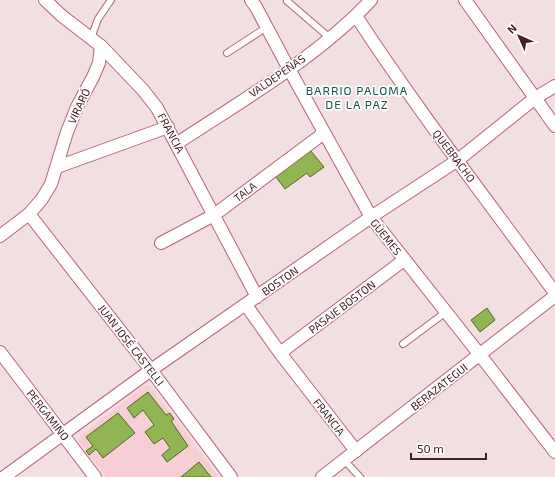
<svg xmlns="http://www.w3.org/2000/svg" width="555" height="477" font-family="'Exo 2',sans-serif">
<rect width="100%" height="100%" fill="#f2dfe2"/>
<path fill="#f7ced6" d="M145,385L150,386L219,477H106L78,440L80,436Z"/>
<g fill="#92b554" stroke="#516b1d">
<path d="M310,150L324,167L310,177L307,173L285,189L276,177Z"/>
<path d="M487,308L495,320L480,332L471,320Z"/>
<path d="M148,392L166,415L170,413L174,419L171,421L188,446L167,462L162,455L170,448L163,438L154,444L145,432L154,425L143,410L134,418L127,408Z"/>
<path d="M118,413L135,433L103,458L96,449L89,455L86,451L93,446L86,437Z"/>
<path d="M199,462L211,477H181Z"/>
</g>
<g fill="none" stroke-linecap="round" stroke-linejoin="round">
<defs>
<g id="lane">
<path d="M287,1L330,38"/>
<path d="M91,38L98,19L111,0"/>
<path d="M227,53L267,27"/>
<path d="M403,344L446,312"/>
<path d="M344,460L360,477"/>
</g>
<g id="street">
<path d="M45,0L62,16L101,46L143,90L157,108L257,297"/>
<path d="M251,0L256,7L289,69L371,217L480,355L555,452"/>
<path d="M465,0L555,126"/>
<path d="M356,16C418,111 488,201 555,293"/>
<path d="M176,144C241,101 318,57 371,0"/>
<path d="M57,167L168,127"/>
<path d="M29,214L151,370L231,477"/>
<path d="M0,236L29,214L42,199L51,184L67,132L77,107L93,77L99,63L101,46"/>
<path d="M161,243L214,215L324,133"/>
<path d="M246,305L280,353L356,451"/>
<path d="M0,352L95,477"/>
<path d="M280,353L404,260"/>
<path d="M4,477L151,370L371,217L458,160L535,98L555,86"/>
<path d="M322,477L555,296"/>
</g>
</defs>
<use href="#lane" stroke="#b76477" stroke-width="8"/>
<use href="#street" stroke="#b76477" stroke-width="14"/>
<use href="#lane" stroke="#fff" stroke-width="6"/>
<use href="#street" stroke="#fff" stroke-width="12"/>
</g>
<g text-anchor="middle" stroke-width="3.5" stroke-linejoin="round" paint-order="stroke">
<g font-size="11" fill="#422028" stroke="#fff">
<text transform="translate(277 76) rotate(-35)" y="4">VALDEPEÑAS</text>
<text transform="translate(79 106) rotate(-65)" y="4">VIRARÓ</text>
<text transform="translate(171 133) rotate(62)" y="4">FRANCIA</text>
<text transform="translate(454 156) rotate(53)" y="4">QUEBRACHO</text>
<text transform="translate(245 192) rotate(-37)" y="4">TALA</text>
<text transform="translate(386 237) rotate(52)" y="4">GÜEMES</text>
<text transform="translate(280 281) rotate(-35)" y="4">BOSTON</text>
<text transform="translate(342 307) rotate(-37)" y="4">PASAJE BOSTON</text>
<text transform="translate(131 345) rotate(52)" y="4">JUAN JOSÉ CASTELLI</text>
<text transform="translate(439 387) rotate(-38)" y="4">BERAZATEGUI</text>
<text transform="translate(48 415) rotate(52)" y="4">PERGAMINO</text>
<text transform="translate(329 417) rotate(52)" y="4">FRANCIA</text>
</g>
<g font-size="12" letter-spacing="1" fill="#19544e" stroke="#fff">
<text x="357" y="95">BARRIO PALOMA<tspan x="357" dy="14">DE LA PAZ</tspan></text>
</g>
</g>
<g transform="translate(519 36) rotate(315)" stroke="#ffffff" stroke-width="3" paint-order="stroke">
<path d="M0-3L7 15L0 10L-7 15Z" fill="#422028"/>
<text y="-6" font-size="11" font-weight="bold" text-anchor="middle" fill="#422028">N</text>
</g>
<path d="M411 453v6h75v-6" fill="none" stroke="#422028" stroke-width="2"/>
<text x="417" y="453" font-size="12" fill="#422028" stroke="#ffffff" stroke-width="3" paint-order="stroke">50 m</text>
</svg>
